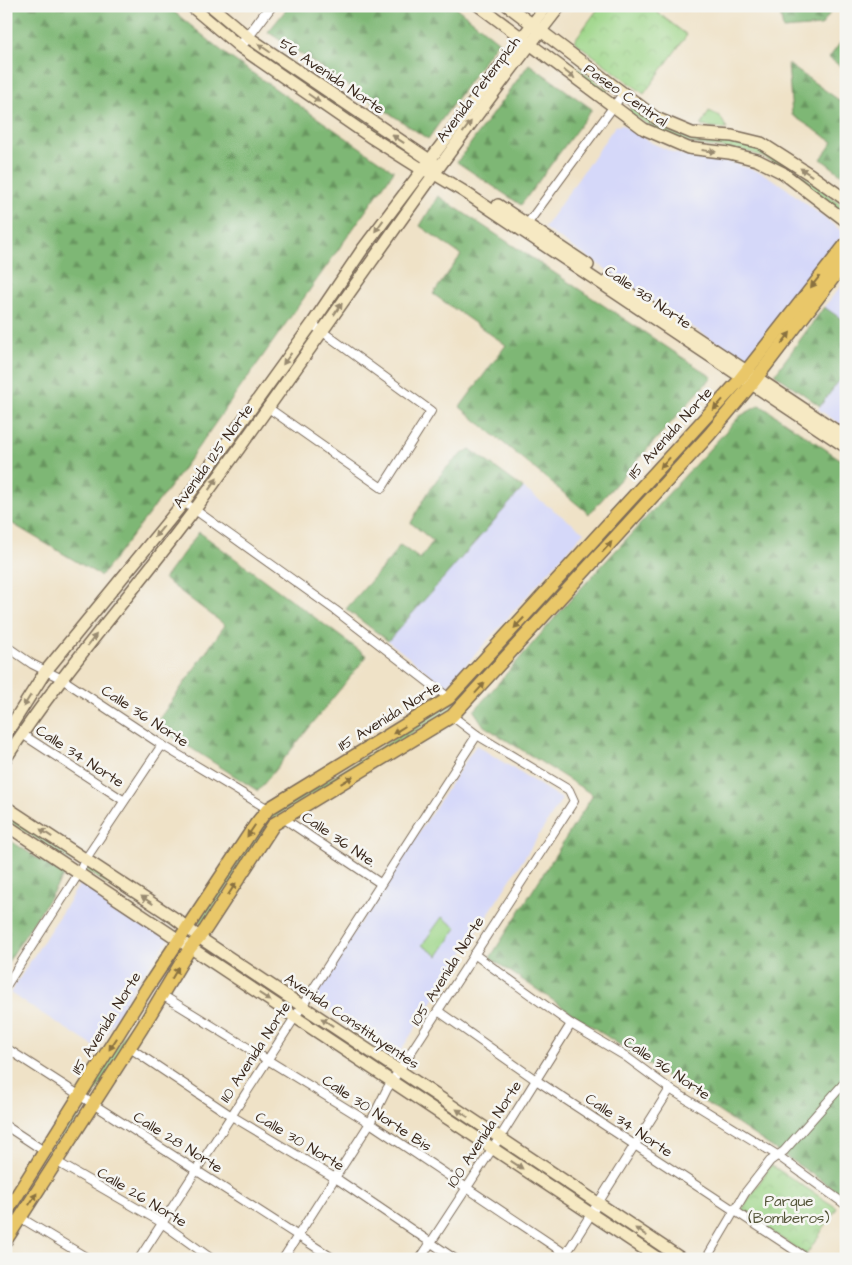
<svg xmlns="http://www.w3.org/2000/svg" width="852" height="1265" font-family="'Architects Daughter',sans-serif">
<defs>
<pattern id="forest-firs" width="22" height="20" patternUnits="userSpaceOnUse" patternTransform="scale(1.25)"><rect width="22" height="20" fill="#7eb775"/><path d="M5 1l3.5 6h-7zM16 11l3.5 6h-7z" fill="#68955f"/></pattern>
<pattern id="park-crowns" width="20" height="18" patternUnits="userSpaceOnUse" patternTransform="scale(1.25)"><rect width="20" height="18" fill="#9ed689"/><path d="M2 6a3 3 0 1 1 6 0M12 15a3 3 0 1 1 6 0" fill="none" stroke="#89b876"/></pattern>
</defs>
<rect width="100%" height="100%" fill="#f6f6f2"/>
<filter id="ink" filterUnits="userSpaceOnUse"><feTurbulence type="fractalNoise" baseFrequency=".02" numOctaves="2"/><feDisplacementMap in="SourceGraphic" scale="10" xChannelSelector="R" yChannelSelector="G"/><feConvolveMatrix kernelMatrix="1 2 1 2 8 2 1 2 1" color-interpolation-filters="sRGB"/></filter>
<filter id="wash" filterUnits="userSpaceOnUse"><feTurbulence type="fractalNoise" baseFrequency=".0096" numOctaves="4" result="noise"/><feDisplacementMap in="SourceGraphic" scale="20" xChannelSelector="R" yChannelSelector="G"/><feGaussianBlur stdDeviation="1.12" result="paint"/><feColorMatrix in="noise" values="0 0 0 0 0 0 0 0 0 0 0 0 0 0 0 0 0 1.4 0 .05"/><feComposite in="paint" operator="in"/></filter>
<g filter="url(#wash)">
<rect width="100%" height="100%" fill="#efe2c7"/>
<g fill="#d5d8f9">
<path d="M622,125L652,143L674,153L706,161L729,162L762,173L782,185L840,230L842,236L744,361L544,228L615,126Z"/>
<path d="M846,280V322L824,307Z"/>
<path d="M846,372V428L818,409Z"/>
<path d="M523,488L584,532L446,687L388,641Z"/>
<path d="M476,745L562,799L398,1055L310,999Z"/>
<path d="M81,882L169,939L137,982L98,1049L10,993Z"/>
</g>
<g fill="#9ed689" stroke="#6c8054">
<path d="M544,45H547L607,90L608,93H604L543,49Z"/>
<path d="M255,47L415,157L413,159L254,49Z"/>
<path d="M630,108C638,109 663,129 676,134C698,141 720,140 743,145C781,154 813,183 843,207L846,209V214C818,200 798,172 768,159C743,147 717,149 690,143C668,138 648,125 629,112Z"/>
<path d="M709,111L720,116L727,129L701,126Z"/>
<path d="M739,389L741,390L566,583L564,582Z"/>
<path d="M558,588L560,590L449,710L279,814L202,924L199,922L266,819L455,701Z"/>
<path d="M6,813L75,859L72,862L6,819Z"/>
<path d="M88,866L176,923L174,927L86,870Z"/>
<path d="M442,917L457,928L438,956L422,945Z"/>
<path d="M199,947H204L292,1005V1008L200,950Z"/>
<path d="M179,949L181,951L150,1001L149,1006L95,1093L90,1097L89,1091Z"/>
<path d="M303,1014L309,1016L391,1070L392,1073H388L305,1018Z"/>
<path d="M403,1079L491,1137V1139L488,1140L402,1083Z"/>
<path d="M75,1112H79V1117L6,1231V1220Z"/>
<path d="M501,1147L505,1148L589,1205H585Z"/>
</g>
<g fill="url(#forest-firs)" stroke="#5c704a">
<path d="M6,6H167L228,56L394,171L175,480L101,576L6,520Z"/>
<path d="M289,6H454L498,41L428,139L268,32Z"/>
<path d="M784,6H835L821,26L783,29L780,12Z"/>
<path d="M846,35V70L829,58Z"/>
<path d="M529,64L592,109L521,205L457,162Z"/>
<path d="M788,64L846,105V178L821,159L833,142L792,115Z"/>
<path d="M438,196L712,377L589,514L460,407L506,345L433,294L461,255L420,226Z"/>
<path d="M824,307L846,322V372L820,406L775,374Z"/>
<path d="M760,405L846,463V1197L490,958L593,795L484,726L474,711L572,598L740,416Z"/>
<path d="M470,449L523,488L388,641L346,609L390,559L400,545L420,559L433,541L411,523C426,495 441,466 470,449Z"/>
<path d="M199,532L367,656L258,791L155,725L225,625L164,579Z"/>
<path d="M6,838L64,875L6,965Z"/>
</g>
<g fill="url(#park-crowns)" stroke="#6c8054">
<path d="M600,6H649L687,35L644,94L574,41Z"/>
<path d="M771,1165L837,1208L806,1255L741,1211Z"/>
</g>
</g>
<g filter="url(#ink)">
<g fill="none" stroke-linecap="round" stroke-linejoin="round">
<defs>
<g id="minor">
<path d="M525,227L622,95"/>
<path d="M267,407L382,488L431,411L312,324"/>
<path d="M184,502L335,610L449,698"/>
<path d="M6,646L32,664L62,679L162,745L268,809"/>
<path d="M22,734L123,800"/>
<path d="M283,818L380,883"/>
<path d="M474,954L571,1024L625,1056L670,1089L777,1155L846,1205"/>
<path d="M6,986L79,873L85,860L162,745"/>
<path d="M162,995L370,1123L573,1259"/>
<path d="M438,1011L536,1080L808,1259"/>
<path d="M6,1048L334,1259"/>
<path d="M130,1048L230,1115L340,1181L455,1259"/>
<path d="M6,1126L44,1151"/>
<path d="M57,1162L159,1221L212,1259"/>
<path d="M21,1218L89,1259"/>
<path d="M564,1257L670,1089"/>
<path d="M139,1259L477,735"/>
<path d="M283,1259L370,1123L387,1089L574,801L569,790L477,735L452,716"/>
<path d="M420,1259L504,1131L571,1024"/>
<path d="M706,1259L745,1193L770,1161L784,1151L846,1081"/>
<path d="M845,1259L846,1257"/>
</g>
<path id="tertiary" d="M244,42L271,6"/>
<g id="secondary">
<path d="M191,6L240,47L369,136L423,170L433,173L463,191L846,447"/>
<path d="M211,6L248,37L434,163"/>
<path d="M479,6L644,129L688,148L729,153L757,160L783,173L846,221"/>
<path d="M508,6L656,118L692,133L732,136L761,143L811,175L846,200"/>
<path d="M498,205L588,265"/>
<path d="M608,279L846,437"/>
<path d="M6,734L45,672L184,502L312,324L362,250L546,6"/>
<path d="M6,758C63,670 134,592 196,508C318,341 432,169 560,6"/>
<path d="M6,807L176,919L200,938L682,1259"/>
<path d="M6,825L659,1259"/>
</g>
<g id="primary">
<path d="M6,1213L147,988L256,824L268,809L449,698L737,383L846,244"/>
<path d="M6,1240L142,1028L190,948L205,930L274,824L452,716L709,435L751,385L846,261"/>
</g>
</defs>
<use href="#minor" stroke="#7a6a59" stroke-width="10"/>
<use href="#tertiary" stroke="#7a6a59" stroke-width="12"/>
<use href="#secondary" stroke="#7a6a59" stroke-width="14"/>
<use href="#primary" stroke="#7a6a59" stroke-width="15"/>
<use href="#minor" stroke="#fff" stroke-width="8"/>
<use href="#tertiary" stroke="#fff" stroke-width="10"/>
<use href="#secondary" stroke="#f6e9c3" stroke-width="11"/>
<use href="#primary" stroke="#e9c769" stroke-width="12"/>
</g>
<defs><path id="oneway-solid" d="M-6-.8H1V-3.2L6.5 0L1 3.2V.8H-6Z" transform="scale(1.25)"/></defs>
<g fill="#988a70">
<use href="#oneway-solid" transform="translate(264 48) rotate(-145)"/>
<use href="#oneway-solid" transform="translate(569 74) rotate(37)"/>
<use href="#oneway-solid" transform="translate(314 98) rotate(35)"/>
<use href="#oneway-solid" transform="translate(467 127) rotate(-54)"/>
<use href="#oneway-solid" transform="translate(398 139) rotate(-146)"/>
<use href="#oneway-solid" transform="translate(709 151) rotate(7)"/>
<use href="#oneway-solid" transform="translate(806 172) rotate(-146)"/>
<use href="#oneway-solid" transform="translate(379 226) rotate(126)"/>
<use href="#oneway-solid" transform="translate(338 309) rotate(-55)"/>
<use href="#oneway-solid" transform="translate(287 359) rotate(126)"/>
<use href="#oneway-solid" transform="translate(213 484) rotate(-55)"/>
<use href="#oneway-solid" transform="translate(159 532) rotate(129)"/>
<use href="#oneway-solid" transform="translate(92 640) rotate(-52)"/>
<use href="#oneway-solid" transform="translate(27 701) rotate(122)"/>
<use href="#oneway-solid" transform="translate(46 833) rotate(-146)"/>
<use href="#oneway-solid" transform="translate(147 900) rotate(-147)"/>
<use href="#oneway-solid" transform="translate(265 997) rotate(33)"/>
<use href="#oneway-solid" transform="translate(327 1022) rotate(-146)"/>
<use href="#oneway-solid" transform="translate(462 1113) rotate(-146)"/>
<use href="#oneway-solid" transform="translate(517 1165) rotate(33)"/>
<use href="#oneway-solid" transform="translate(641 1232) rotate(-147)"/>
</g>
<g fill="#897140">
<use href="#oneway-solid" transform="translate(815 282) rotate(128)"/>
<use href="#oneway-solid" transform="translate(786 338) rotate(-52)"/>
<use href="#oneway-solid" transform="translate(718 405) rotate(132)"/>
<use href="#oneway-solid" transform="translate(665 463) rotate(132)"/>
<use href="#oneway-solid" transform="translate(607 547) rotate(-48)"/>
<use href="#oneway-solid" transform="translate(519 623) rotate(133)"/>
<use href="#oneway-solid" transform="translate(480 688) rotate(-48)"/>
<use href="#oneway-solid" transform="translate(399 730) rotate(148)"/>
<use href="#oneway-solid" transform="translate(347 780) rotate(-31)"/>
<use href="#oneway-solid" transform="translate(251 831) rotate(124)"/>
<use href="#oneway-solid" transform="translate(232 889) rotate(-57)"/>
<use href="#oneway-solid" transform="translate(175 973) rotate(-60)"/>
<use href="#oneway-solid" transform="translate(113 1044) rotate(123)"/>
<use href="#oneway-solid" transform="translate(33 1199) rotate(-57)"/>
</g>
</g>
<g text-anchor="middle" stroke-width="5" stroke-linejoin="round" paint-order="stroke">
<g font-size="15" fill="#3b2a1e" stroke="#f6f6f2">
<text transform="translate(332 76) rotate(34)" y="5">56 Avenida Norte</text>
<text transform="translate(478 89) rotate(-53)" y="5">Avenida Petempich</text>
<text transform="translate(626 95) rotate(35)" y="5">Paseo Central</text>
<text transform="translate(648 297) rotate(34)" y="5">Calle 38 Norte</text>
<text transform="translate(670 433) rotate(-48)" y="5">115 Avenida Norte</text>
<text transform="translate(213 456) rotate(-54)" y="5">Avenida 125 Norte</text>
<text transform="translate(145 716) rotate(33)" y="5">Calle 36 Norte</text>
<text transform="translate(389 716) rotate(-32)" y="5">115 Avenida Norte</text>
<text transform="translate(80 756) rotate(33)" y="5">Calle 34 Norte</text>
<text transform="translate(339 839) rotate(34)" y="5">Calle 36 Nte.</text>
<text transform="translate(447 971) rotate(-58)" y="5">105 Avenida Norte</text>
<text transform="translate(352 1021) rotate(34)" y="5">Avenida Constituyentes</text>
<text transform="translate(106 1023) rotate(-58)" y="5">115 Avenida Norte</text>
<text transform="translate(255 1052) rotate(-57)" y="5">110 Avenida Norte</text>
<text transform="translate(667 1068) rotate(34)" y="5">Calle 36 Norte</text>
<text transform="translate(377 1113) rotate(33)" y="5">Calle 30 Norte Bis</text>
<text transform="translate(629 1125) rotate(34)" y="5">Calle 34 Norte</text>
<text transform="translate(484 1134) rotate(-57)" y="5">100 Avenida Norte</text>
<text transform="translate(300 1141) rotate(31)" y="5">Calle 30 Norte</text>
<text transform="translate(178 1142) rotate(32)" y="5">Calle 28 Norte</text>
<text transform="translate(142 1197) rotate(31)" y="5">Calle 26 Norte</text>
</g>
<g font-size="15" fill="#545539" stroke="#f6f6f2">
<text x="789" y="1206">Parque<tspan x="789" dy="17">(Bomberos)</tspan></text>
</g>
</g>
<rect width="852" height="1265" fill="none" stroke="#f6f6f2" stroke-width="25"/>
</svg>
